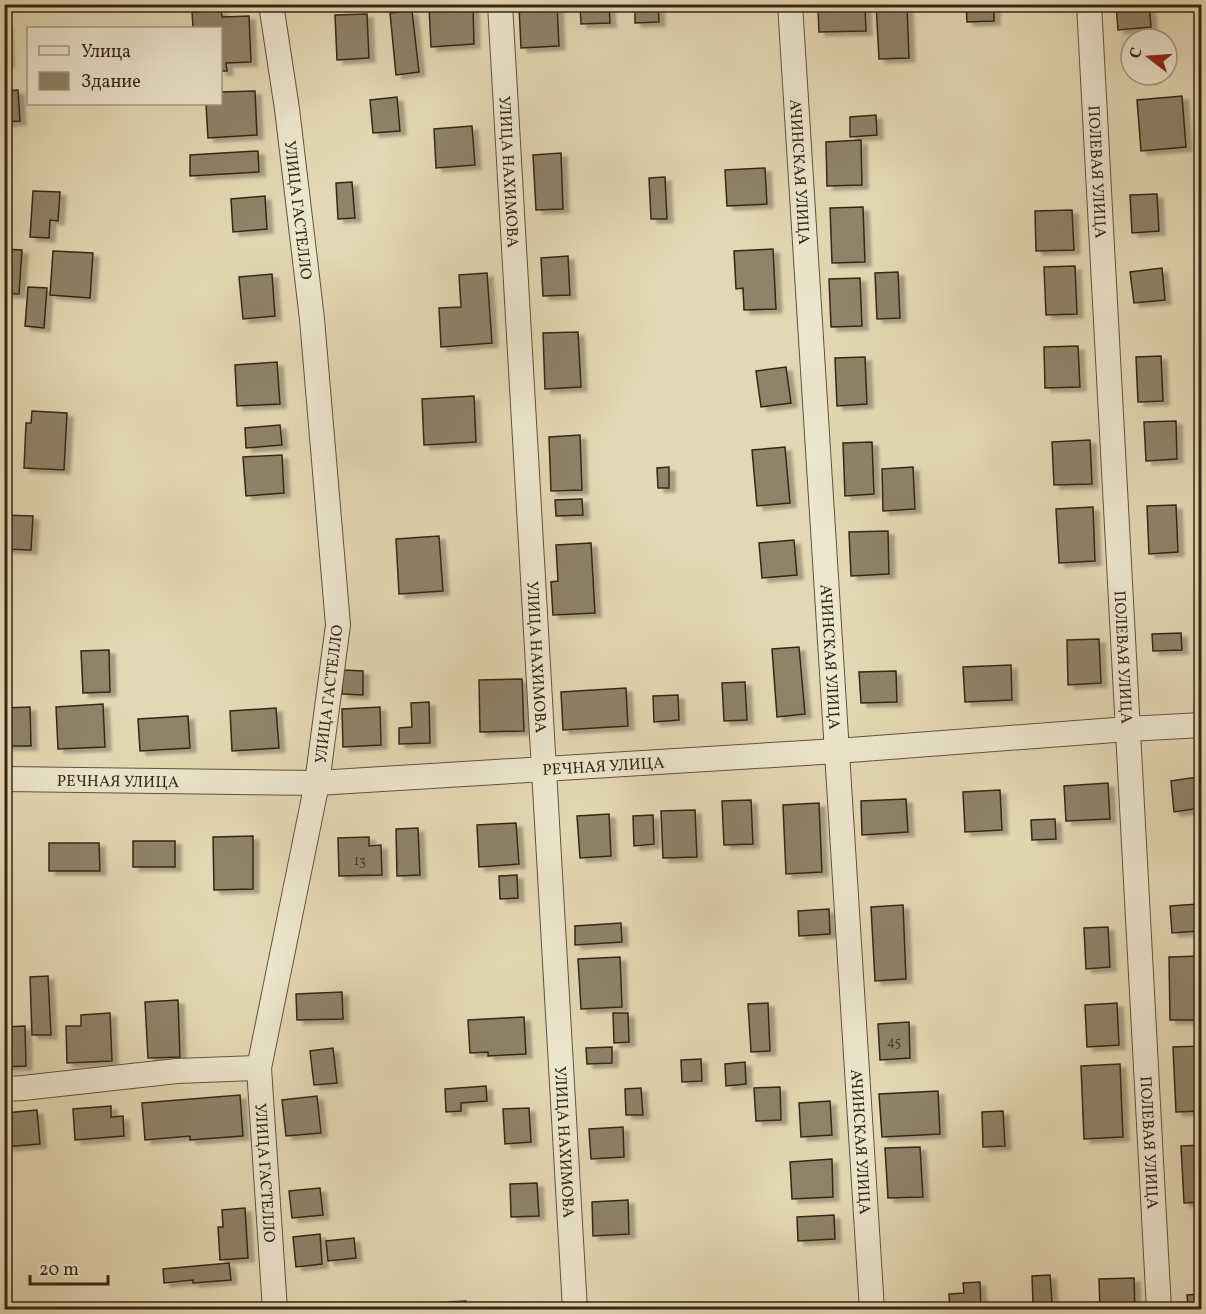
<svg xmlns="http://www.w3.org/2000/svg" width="1206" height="1314" font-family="Vollkorn,serif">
<defs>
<filter id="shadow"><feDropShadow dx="6" dy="4" stdDeviation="1.5" flood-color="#0004"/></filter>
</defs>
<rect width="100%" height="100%" fill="#e3d8b3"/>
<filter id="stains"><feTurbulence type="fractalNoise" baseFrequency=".00333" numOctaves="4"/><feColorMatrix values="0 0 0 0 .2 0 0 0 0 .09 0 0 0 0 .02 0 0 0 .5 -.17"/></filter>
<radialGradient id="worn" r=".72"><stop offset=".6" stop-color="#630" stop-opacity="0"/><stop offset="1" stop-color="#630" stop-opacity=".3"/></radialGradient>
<g fill="#8f8367" stroke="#352715" stroke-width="1.5" filter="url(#shadow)">
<path d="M557,4L559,46L521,48L519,6Z"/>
<path d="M580,4H609L610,23L581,24Z"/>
<path d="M635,4H658L659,22L635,23Z"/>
<path d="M876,4H907L909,58L879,59Z"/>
<path d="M966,4H994V21L967,22Z"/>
<path d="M1116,4H1149L1151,27L1118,30Z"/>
<path d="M473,5L474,44L431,47L429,7Z"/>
<path d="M865,7L866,31L819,32L818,9Z"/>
<path d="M221,10L222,17L249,16L251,62L226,63L227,71H220V28H193L192,12Z"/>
<path d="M412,11L419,72L396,75L390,13Z"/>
<path d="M367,14L369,58L337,60L335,15Z"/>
<path d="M4,24H6L8,63H4Z"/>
<path d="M18,90L20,121L4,122V91Z"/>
<path d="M255,91L257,135L208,138L206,104H220V92Z"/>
<path d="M1182,96L1186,147L1141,151L1137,100Z"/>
<path d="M397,97L400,131L373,133L370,100Z"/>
<path d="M876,115L877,135L850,137V117Z"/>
<path d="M472,126L475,165L436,168L434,129Z"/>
<path d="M861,140L862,185L827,186L826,142Z"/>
<path d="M258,151L259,172L190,176V155Z"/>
<path d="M561,153L563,209L536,210L533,155Z"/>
<path d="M765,168L767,204L727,206L725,170Z"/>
<path d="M665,177L667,219H651L649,178Z"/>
<path d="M352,182L355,218L338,219L336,183Z"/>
<path d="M33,191L60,192L58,221L50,220L49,238L30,237Z"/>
<path d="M1157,194L1159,231L1132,233L1130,195Z"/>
<path d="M265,196L267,229L233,232L231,199Z"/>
<path d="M863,207L865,262L832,263L830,208Z"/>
<path d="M1072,210L1074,250L1036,251L1035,211Z"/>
<path d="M4,249L22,250L19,294L4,293Z"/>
<path d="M773,249L776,309L744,310L743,288L736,289L734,251Z"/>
<path d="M53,251L93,253L90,298L50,295Z"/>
<path d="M568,256L570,295L543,296L541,258Z"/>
<path d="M1075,266L1077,314L1046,315L1044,267Z"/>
<path d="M1162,268L1165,300L1134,303L1130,272Z"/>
<path d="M898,272L900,318L877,319L875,273Z"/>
<path d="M487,273L492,343L441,347L439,308L461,307L459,275Z"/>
<path d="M272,274L275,316L243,319L239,277Z"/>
<path d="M860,278L862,326L831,327L829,279Z"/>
<path d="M28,287L47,288L44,328L25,326Z"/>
<path d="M578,332L581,387L545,389L543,333Z"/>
<path d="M1078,346L1080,387L1045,388L1044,347Z"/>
<path d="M1161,356L1163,401L1138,402L1136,357Z"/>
<path d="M865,357L867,404L837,406L835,358Z"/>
<path d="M277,362L280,404L237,406L235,365Z"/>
<path d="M786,367L791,403L761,407L756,371Z"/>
<path d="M474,396L476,442L424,445L422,399Z"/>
<path d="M32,411L67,413L64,470L24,468L26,423H31Z"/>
<path d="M1176,421L1177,459L1146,461L1144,422Z"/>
<path d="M280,425L282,445L246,448L245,428Z"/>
<path d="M580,435L582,490L551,491L549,437Z"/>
<path d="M1090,440L1092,484L1054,485L1052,442Z"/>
<path d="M872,442L874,494L845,496L843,443Z"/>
<path d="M785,447L790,503L757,506L752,450Z"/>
<path d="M282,455L284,493L246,496L243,457Z"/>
<path d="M669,467V488H658L657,468Z"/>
<path d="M913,467L915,509L883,511L882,469Z"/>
<path d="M582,499L583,515L556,516L555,500Z"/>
<path d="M1176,505L1178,552L1149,554L1147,506Z"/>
<path d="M1093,507L1095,561L1059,563L1056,509Z"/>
<path d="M4,515L33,516L31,550L4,549Z"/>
<path d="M888,531L889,574L851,576L849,532Z"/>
<path d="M439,536L443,591L399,594L396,539Z"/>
<path d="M794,540L797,575L762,578L759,543Z"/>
<path d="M591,543L595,613L553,615L551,582L558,581L556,545Z"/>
<path d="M1181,633L1182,650L1153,651L1152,634Z"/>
<path d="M1099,639L1101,683L1068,685L1067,640Z"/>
<path d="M799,647L805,714L777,717L772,649Z"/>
<path d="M109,650L110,692L83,693L81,651Z"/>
<path d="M1011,665L1012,700L965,702L963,667Z"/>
<path d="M343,670L363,671V695L342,694Z"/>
<path d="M896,671L897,702L861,703L859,672Z"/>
<path d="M522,679L524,731L480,732L479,680Z"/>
<path d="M745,682L747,720L724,721L722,683Z"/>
<path d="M626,688L628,726L563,730L561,692Z"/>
<path d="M678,695L679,720L654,722L653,696Z"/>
<path d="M429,702L430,743L399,744V728L412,727L411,703Z"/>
<path d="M103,704L105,747L58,749L56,707Z"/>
<path d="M30,707L31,746H4V708Z"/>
<path d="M380,707L381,745L343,747L342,709Z"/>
<path d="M276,708L279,748L232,751L230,711Z"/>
<path d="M188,716L190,748L140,751L138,719Z"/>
<path d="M1197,777L1200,808L1174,812L1171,781Z"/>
<path d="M1108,783L1110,819L1066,821L1064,786Z"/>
<path d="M1000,790L1002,830L965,832L963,792Z"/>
<path d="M906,799L908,832L862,835L861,801Z"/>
<path d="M751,800L753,844L724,845L722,801Z"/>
<path d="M819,803L822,872L786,874L783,805Z"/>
<path d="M695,810L697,857L663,858L661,811Z"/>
<path d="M609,814L611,856L580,858L577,816Z"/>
<path d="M653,815L654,844L634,846L633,816Z"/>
<path d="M1055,819L1056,839L1032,840L1031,820Z"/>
<path d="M516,823L519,864L479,867L477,825Z"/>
<path d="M418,828L420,875L397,876L396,829Z"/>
<path d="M253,836V889L214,890L213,837Z"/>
<path d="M369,837V846L381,845L382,875L339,876L338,838Z"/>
<rect x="133" y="841" width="42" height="26"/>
<path d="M49,843H99L100,871H49Z"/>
<path d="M517,875L518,898L500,899L499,876Z"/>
<path d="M1198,904L1199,931L1172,933L1170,906Z"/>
<path d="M903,905L906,979L875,981L871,907Z"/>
<path d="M829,909L830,934L799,936L798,911Z"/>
<path d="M621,923L622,942L575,945V926Z"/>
<path d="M1108,927L1110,967L1086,969L1084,928Z"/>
<path d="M1202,956V1020H1170L1169,957Z"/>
<path d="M620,957L622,1007L581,1009L578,959Z"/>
<path d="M48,976L51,1035H32L30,977Z"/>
<path d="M342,992L343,1019L297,1020L296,994Z"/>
<path d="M178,1000L180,1057L148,1058L145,1002Z"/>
<path d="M768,1003L770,1051L751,1052L748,1004Z"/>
<path d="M1117,1003L1119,1045L1087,1047L1085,1005Z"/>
<path d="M110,1013L112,1061L67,1063L66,1026H81V1015Z"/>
<path d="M613,1013H628L629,1042L614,1043Z"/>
<path d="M524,1017L526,1054L488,1056V1052L470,1053L468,1020Z"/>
<path d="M909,1022L910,1058L880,1060L878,1024Z"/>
<path d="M25,1026L26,1066L4,1067V1027Z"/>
<path d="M1202,1046V1111L1176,1112L1173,1047Z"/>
<path d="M612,1047V1063L587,1064L586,1048Z"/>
<path d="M333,1048L337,1083L314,1085L310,1051Z"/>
<path d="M701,1059L702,1081L682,1082L681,1060Z"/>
<path d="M745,1062L746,1084L726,1086L725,1064Z"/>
<path d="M1120,1064L1123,1137L1084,1139L1081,1066Z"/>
<path d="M486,1086L487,1101L461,1103V1111L446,1112L445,1089Z"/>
<path d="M780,1087L781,1120L756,1121L754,1088Z"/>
<path d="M641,1088L643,1115H626L625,1089Z"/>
<path d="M938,1091L940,1134L882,1137L879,1094Z"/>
<path d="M240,1095L243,1136L190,1140V1136L145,1140L142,1103Z"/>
<path d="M317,1096L321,1133L286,1136L282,1100Z"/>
<path d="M830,1101L832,1135L801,1137L799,1103Z"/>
<path d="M111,1106V1117L123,1116L124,1136L75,1140L73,1109Z"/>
<path d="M529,1108L531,1142L505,1144L503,1109Z"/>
<path d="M37,1110L40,1144L4,1147V1113Z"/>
<path d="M1003,1111L1005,1146L983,1147L982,1112Z"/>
<path d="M623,1127L624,1157L591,1159L589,1129Z"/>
<path d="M1202,1145V1202L1184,1203L1181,1146Z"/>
<path d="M920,1147L923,1197L888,1198L885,1148Z"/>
<path d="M832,1159L833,1197L792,1199L790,1162Z"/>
<path d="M537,1183L539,1216L511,1217L510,1184Z"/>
<path d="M320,1188L323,1215L292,1218L289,1191Z"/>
<path d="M628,1200L629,1234L593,1236L592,1202Z"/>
<path d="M245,1208L248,1258L220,1260L218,1227H223L222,1210Z"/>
<path d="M834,1215L835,1239L798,1241L797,1217Z"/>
<path d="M320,1234L322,1264L296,1267L293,1237Z"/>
<path d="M354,1238L356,1258L328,1261L326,1241Z"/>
<path d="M229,1263L231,1280L193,1283V1280L164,1283L163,1269Z"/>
<path d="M1050,1275L1052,1302L1033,1303L1032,1276Z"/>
<path d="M1134,1278L1135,1310H1100L1099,1279Z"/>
<path d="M980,1282L981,1310H950L949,1294L964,1293L963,1283Z"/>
<path d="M1202,1294V1310H1188L1187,1295Z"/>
<path d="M466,1301V1310H448V1302Z"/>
<path d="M781,1303V1310H761V1304Z"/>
</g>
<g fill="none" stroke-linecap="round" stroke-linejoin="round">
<defs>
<g id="street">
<path id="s1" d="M271,4L287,109L312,319L338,625L317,783L259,1068L275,1310"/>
<path id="s2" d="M500,4L575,1310"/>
<path id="s3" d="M790,4L872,1310"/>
<path id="s4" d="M1089,4L1159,1310"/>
<path id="s5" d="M4,779L317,783L837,751L1128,729L1202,725"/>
<path d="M4,1089L23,1088L177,1071L259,1068"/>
</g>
</defs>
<use href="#street" stroke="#60533c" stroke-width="26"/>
<use href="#street" stroke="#ede6ce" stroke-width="24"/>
</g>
<g text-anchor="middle" stroke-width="4.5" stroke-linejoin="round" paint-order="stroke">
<g font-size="14" fill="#4c3e2a">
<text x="360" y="865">13</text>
<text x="894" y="1046">45</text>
</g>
<g font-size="16" fill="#352715" stroke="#ede6ce">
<text dy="6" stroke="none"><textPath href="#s2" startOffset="168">УЛИЦА НАХИМОВА</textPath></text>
<text dy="6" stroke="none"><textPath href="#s3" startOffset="168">АЧИНСКАЯ УЛИЦА</textPath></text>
<text dy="6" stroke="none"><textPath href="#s4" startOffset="168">ПОЛЕВАЯ УЛИЦА</textPath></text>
<text dy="6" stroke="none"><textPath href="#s1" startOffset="208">УЛИЦА ГАСТЕЛЛО</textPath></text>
<text dy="6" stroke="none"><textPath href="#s2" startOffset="654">УЛИЦА НАХИМОВА</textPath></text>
<text dy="6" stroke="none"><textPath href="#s3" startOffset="654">АЧИНСКАЯ УЛИЦА</textPath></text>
<text dy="6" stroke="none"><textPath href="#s4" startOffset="654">ПОЛЕВАЯ УЛИЦА</textPath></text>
<text transform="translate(328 694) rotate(-83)" y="6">УЛИЦА ГАСТЕЛЛО</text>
<text dy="6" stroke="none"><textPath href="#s5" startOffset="600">РЕЧНАЯ УЛИЦА</textPath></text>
<text dy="6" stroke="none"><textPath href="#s5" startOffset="114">РЕЧНАЯ УЛИЦА</textPath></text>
<text dy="6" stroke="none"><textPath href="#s2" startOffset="1140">УЛИЦА НАХИМОВА</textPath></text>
<text dy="6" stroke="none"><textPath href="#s3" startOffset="1140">АЧИНСКАЯ УЛИЦА</textPath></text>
<text dy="6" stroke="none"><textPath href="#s4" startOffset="1140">ПОЛЕВАЯ УЛИЦА</textPath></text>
<text dy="6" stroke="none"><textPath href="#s1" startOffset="1180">УЛИЦА ГАСТЕЛЛО</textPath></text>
</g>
</g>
<rect width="1206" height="1314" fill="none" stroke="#e3d8b3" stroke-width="24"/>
<rect x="6" y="6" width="1194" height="1302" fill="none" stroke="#352715" stroke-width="3"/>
<rect x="12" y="12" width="1182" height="1290" fill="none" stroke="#352715" stroke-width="1.5"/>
<rect x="27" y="27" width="195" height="78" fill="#ede6ce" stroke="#a39a84" stroke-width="1.5"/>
<rect x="39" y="46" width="30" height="9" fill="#ede6ce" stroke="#a39a84" stroke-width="1.5"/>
<text x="81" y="57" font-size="18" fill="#352715">Улица</text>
<rect x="39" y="72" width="30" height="18" fill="#8f8367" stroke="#a39a84" stroke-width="1.5"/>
<text x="81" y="87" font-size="18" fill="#352715">Здание</text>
<g transform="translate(1149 57) rotate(287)"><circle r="28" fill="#ede6ce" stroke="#a39a84" stroke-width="1.5"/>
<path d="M0-4.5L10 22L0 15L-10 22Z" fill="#8f2418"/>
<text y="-9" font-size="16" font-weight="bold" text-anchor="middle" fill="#352715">С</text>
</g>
<path d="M30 1275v9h78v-9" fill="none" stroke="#352715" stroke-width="3"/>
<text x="39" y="1275" font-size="18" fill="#352715" stroke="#ede6ce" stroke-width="4.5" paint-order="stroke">20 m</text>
<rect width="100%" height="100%" filter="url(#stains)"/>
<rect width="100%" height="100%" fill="url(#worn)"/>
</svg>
